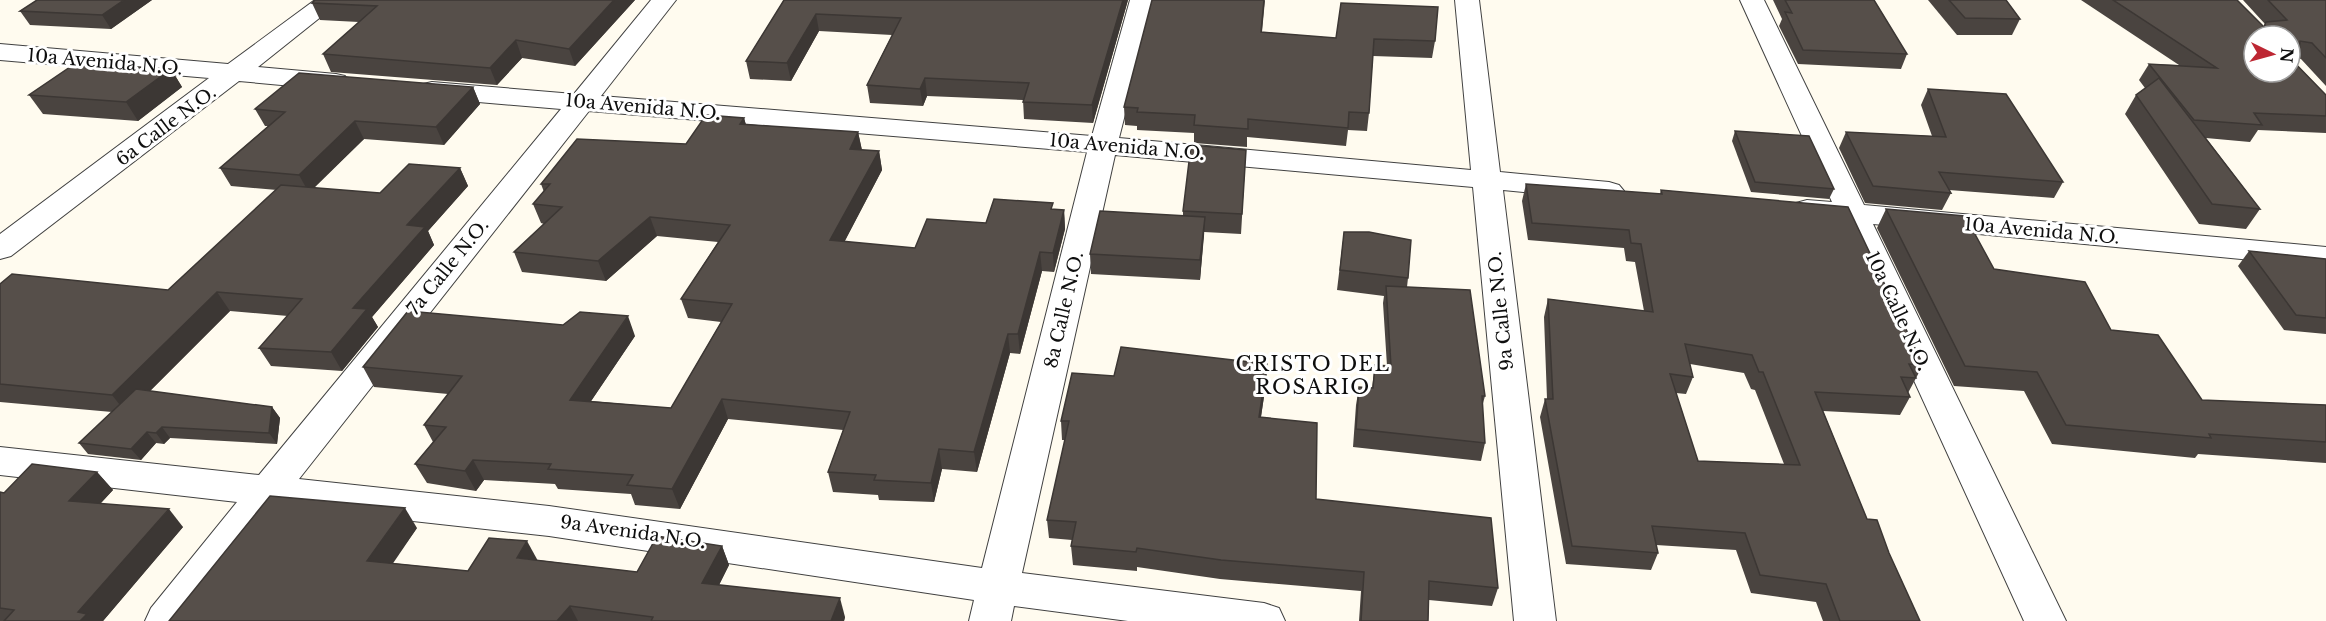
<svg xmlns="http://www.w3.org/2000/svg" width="2326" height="621" font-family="'Libre Baskerville',serif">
<rect width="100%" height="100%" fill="#fffbef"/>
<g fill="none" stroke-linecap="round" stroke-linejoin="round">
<defs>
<g id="minor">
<path d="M315,0H342L258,67L336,74L345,76L349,82L345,88L336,90L239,81L11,256L0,259V234L209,78L0,60V44L228,64Z"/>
<path d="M651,0H676L601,96L1092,136L1130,0H1154L1119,138L1471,170L1455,0H1479L1500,172L1609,182L1619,185L1624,191L1619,197L1609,200L1503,190L1556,621H1514L1473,187L1115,155L1022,573L1264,603L1279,608L1285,621H1128L1014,606L1011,621H969L974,600L549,536L277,506L190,621H145L151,608L237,502L0,475V447L259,475L561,109L432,98L423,96L419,90L423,84L432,82L574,94ZM589,111L1087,152L982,568L549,506L299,479Z"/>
<path d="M1740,0H1764L1864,205L2326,247V267L1873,224L2066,621H2024L1841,221L1796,215L1792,209L1796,203L1807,200L1832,202Z"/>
</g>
</defs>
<use href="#minor" stroke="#414141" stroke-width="2"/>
<use href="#minor" fill="#fff" fill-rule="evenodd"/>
</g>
<g fill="#4a4440" fill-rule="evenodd">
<path d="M152,0L111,29L30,25L20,11Z"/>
<path d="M315,0H635L575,66L522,58L497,85L331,72L323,54L359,22L320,20L312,3Z"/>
<path d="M784,0H1128L1093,123L1024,119L1023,100L927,96L923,106L870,103L867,85L892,35L819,31L791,81L750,79L746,61Z"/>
<path d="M1265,0L1262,32L1336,38L1435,41L1432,58L1373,56L1369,113L1367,131L1348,130L1346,146L1247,137V147L1194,143V133L1137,130V126L1125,125L1124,107Z"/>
<path d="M1773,0H1874L1907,54L1901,69L1798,64L1779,26L1782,19Z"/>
<path d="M1928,0H2006L2020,19L2012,35H1957Z"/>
<path d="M2081,0H2237L2263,27L2265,24L2243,0H2326V86L2301,59L2295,58L2293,61L2326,95V133L2258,130L2250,142L2206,138L2260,209L2246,229L2199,224L2125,114L2136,95L2145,88L2139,80L2149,64L2179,65ZM2254,36H2290V72Z"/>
<path d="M171,69L182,87L138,121L43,114L29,95Z"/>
<path d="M473,87L480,104L444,145L364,139L313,188L380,193L460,168L468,186L428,231L434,245L372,317L378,327L342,371L271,366L259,348L288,316L230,311L150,391L272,407L280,418L277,444L170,438L164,444L156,443L141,460L88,454L79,443L112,412L0,402V284L168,290L277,190L231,186L220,168L268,126H265L255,109Z"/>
<path d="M1928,89L2063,182L2054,198L1949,190L1951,193L1942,210L1865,203L1839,148L1846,132L1932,136L1921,105Z"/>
<path d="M744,118L746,125L858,132L862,150L879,151L882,170L844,242L915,248L986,223L1053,209L1064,210L1065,229L1054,272L1042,271L1020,354L1010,353L977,472L942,469L934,502L879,500L878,495L833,492L828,472L843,430L728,419L680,509L635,505L631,494L558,489L555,484L484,480L476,491L427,483L415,464L433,442L424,425L448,394L374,387L363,367L635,336L591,401L671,408L721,322L688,318L681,299L718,242L657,236L606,281L522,272L514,252L544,224L541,223L533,204L544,192L541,184L686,144Z"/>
<path d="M1735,131L1834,189L1829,199L1751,192L1732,141Z"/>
<path d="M1246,150L1241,234L1204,232L1200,280L1091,274L1090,254L1183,215V211Z"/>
<path d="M1526,184L1660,194L1661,190L1923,365L1908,393L1910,397L1900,415L1823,411L1867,519L1889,553L1920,621H1823L1816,602L1751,593L1736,550L1656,545L1658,553L1651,570L1566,564L1540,417L1545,399H1547L1544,317L1548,299L1644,311L1635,262L1626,261L1624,248L1528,240L1522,201ZM1690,364L1744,373L1751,389L1755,390L1784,464L1698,461L1676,393L1686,394L1693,377Z"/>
<path d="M1886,209L1994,269L2111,330L2202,400L2326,405V463L2198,454L2195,458L2052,444L2024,391L1954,386L1877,228Z"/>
<path d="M1344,232L1408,278L1407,287L1485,396L1482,407L1485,443L1481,461L1353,447L1356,405L1359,387L1372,388L1375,365L1387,366L1383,303L1384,296L1337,290Z"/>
<path d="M2249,251L2326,259V334L2284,330L2238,266Z"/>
<path d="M1267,364L1266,383L1261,417L1316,499L1498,588L1492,606L1429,600L1428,621H1359L1361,591L1220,579L1137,567V571L1073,565L1071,546L1072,540L1049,538L1047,520L1065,440H1062L1061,421L1114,376Z"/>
<path d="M97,472L113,490L100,504L183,527L103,621H0V492L4,493Z"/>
<path d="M417,528L392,563L468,571L538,560L637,572L722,546L729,565L719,585L845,617L844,621H169Z"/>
</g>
<g fill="#3c3734">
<path d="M124,0H152L111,29L102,15Z"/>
<path d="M614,0H635L575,66L569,49Z"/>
<path d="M1123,0H1128L1093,123L1092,105Z"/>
<path d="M816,14L819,31L791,81L787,63Z"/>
<path d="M516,40L522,58L497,85L490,68Z"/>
<path d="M171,69L182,87L138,121L126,102Z"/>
<path d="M925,78L927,96L923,106L920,89Z"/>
<path d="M473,87L480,104L444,145L436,127Z"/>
<path d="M744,118L749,136L740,124Z"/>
<path d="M355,121L364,139L309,193L299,175Z"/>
<path d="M858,132L862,151L850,149Z"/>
<path d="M879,151L882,170L835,260L830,240Z"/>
<path d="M460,168L468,186L428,231L434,245L372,317L378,327L342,371L331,352L353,308L407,225Z"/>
<path d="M1064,210L1065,229L1054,272L1053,253Z"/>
<path d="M650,217L657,236L606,281L598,261Z"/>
<path d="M1205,217L1204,236L1200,280V260Z"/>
<path d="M1040,252L1042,271L1020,354L1018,334Z"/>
<path d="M217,292L230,311L127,414L112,395Z"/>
<path d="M628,316L635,336L579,419L570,400Z"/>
<path d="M1008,334L1010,353L977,472L974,452Z"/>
<path d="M1267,364L1266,383L1258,436L1259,417Z"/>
<path d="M722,399L728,419L680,509L672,489Z"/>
<path d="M272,407L280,418L277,444L269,433Z"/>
<path d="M162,427L170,438L164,444L156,433Z"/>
<path d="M147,432L156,443L141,460L131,449Z"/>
<path d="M939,449L942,469L934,502L931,483Z"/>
<path d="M473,460L484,480L476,491L465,471Z"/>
<path d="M97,472L113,490L85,520L69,501Z"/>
<path d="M405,508L417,528L381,581L367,561Z"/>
<path d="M169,509L183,527L103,621H80L78,612Z"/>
<path d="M527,541L538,561L517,558Z"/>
<path d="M722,546L729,565L710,603L702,583Z"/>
<path d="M840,598L845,617L844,621H831Z"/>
<path d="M570,606L578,621H557Z"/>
</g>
<g fill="#564f4a" stroke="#3c3734" stroke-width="1.5" fill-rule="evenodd">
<path d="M37,0H124L102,15L20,11Z"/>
<path d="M315,0H614L569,49L516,40L490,68L323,54L377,6L312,3Z"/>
<path d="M784,0H1123L1092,105L1023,102L1029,83L925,78L920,89L867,85L901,18L816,14L787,63L746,61Z"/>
<path d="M1152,0H1264L1261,32L1336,38L1341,3L1438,7L1435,41L1374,39L1369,113L1349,112L1348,128L1248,119V129L1194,125L1195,115L1137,112L1138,108L1124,107Z"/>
<path d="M1785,0H1874L1907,54L1803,50L1785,12L1792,13Z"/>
<path d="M1949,0H2006L2020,19L1965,18Z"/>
<path d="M2113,0H2237L2264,27L2266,22L2287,20L2268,0H2326V58L2312,43L2300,41L2299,53H2291L2290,56V36H2254V72H2290V58L2326,95V116L2254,113L2262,125L2194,120L2149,64L2217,68Z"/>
<path d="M76,63L171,69L126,102L29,95Z"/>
<path d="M299,73L473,87L436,127L355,121L299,175L220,168L285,112L255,109Z"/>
<path d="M2159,78L2260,209L2212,204L2136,95Z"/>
<path d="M1928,89L2006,94L2063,182L1939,172L1951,193L1873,186L1846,132L1946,137Z"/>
<path d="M706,115L744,118L740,124L858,132L850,149L879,151L830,240L915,248L927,219L986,223L994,199L1053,203L1051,209L1064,210L1053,253L1040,252L1018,334H1008L974,452L939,449L931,483L874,480L876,475L828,472L850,412L722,399L672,489L627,485L633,475L548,469L551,464L473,460L465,471L415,464L446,427L424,425L462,376L363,367L408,311L563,325L580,312L628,316L570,400L671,408L732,304L681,299L730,225L650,217L598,261L514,252L562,207L533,204L550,184H541L577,139L686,144Z"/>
<path d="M1735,131L1809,136L1834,189L1755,182Z"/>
<path d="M1191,145L1246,150L1242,214L1183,211Z"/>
<path d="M409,164L460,168L407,225L425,227L353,308L367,309L331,352L259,348L302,299L217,292L112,395L0,384V284L12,274L168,290L281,185L380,193Z"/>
<path d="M1526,184L1662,194L1661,190L1848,207L1923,365L1909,364L1916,378L1901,377L1910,397L1815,392L1867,519L1877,520L1889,553L1920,621H1840L1826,584L1760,575L1745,533L1652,526L1658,553L1572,546L1545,399H1553L1548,299L1653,312L1641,244L1631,243L1629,230L1532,223ZM1685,344L1752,355L1759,372H1763L1800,465L1698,461L1670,374L1693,377Z"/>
<path d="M1886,209L1965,216L1994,269L2085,282L2111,330L2158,335L2202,400L2326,405V442L2209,434L2211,438L2066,425L2037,372L1965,366Z"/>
<path d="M1100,211L1205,217L1200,260L1090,254Z"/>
<path d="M1344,232H1369L1411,240L1408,278L1340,270Z"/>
<path d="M2249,251L2326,259V318L2296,315Z"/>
<path d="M1386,286L1470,290L1485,396H1482L1485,443L1356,429L1359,387L1373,388L1375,365L1391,366Z"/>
<path d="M1121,347L1267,364L1259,417L1317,423L1316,499L1491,518L1498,588L1429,581L1428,621H1361L1364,572L1221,560L1137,548L1136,552L1071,546L1076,522L1047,520L1069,421H1061L1072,373L1114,376Z"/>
<path d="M136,389L272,407L269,433L162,427L156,433L147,432L131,449L79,443Z"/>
<path d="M32,464L97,472L69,501L169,509L78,612L87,614L80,621H4L14,610L0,608V492L4,493Z"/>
<path d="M270,496L405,508L367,561L468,571L489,538L527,541L517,558L637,572L657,536L722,546L702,583L840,598L831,621H651L653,617L570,606L557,621H169Z"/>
</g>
<g text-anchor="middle" stroke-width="6" stroke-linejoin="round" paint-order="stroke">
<g font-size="18" fill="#0e0e0e" stroke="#fff">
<text transform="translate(105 62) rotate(5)" y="6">10a Avenida N.O.</text>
<text transform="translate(643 107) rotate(5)" y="6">10a Avenida N.O.</text>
<text transform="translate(166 126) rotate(-37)" y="6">6a Calle N.O.</text>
<text transform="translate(1127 147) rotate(5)" y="6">10a Avenida N.O.</text>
<text transform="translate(2042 231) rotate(5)" y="6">10a Avenida N.O.</text>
<text transform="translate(448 267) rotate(-51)" y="6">7a Calle N.O.</text>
<text transform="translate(1064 310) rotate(-77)" y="6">8a Calle N.O.</text>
<text transform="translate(1501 311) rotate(-96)" y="6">9a Calle N.O.</text>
<text transform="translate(1898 311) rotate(65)" y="6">10a Calle N.O.</text>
<text transform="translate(633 532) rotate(8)" y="6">9a Avenida N.O.</text>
</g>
<g font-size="20" letter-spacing="1.5" fill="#0e0e0e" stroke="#fff">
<text x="1313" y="371">CRISTO DEL<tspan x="1313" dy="23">ROSARIO</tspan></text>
</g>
</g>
<g transform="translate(2272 54) rotate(95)"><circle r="28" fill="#ffffff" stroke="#9f9f9f" stroke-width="1.5"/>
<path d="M0-4.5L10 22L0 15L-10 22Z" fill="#bd2733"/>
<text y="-9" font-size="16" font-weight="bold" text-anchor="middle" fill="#0e0e0e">N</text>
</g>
</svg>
